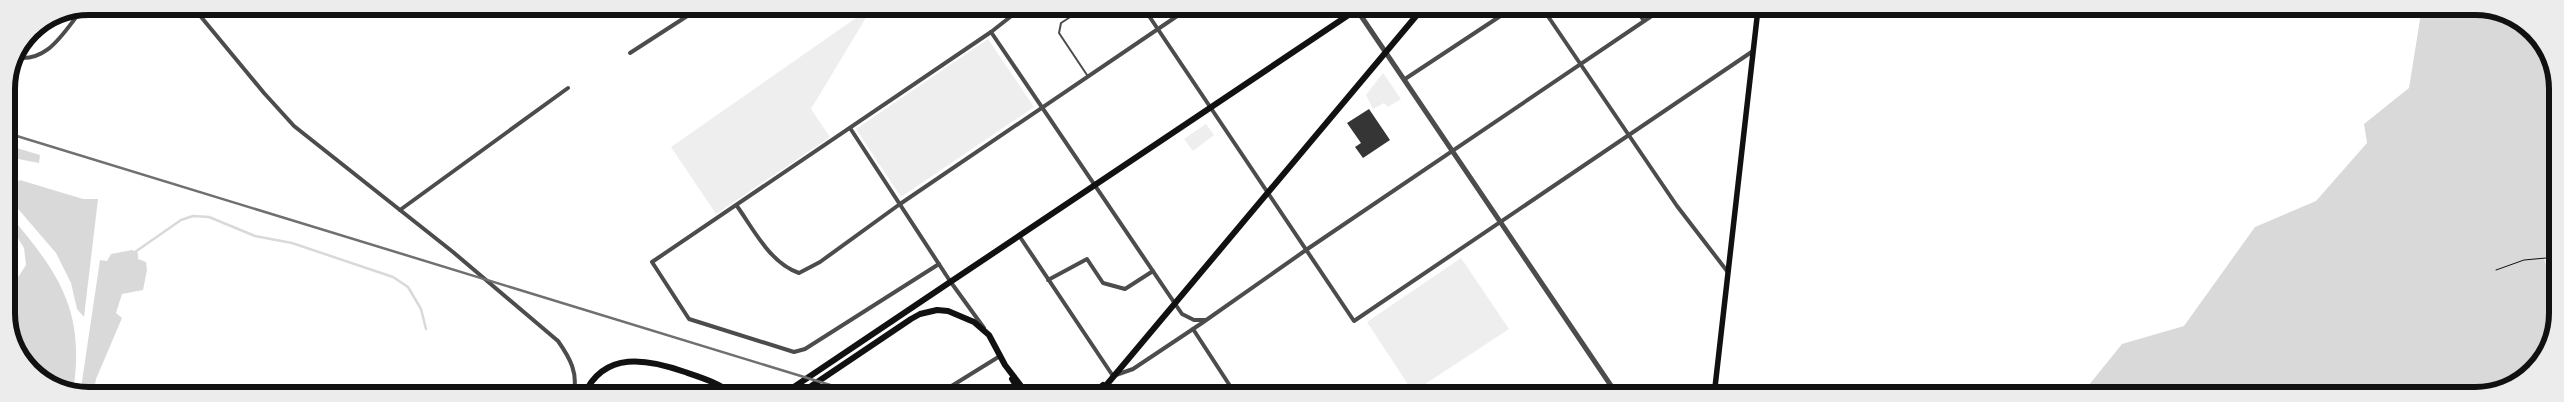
<svg xmlns="http://www.w3.org/2000/svg" width="2564" height="402" font-family="Ubuntu,sans-serif">
<rect width="100%" height="100%" fill="#fff"/>
<g fill="#eee">
<path d="M866,11H870L811,109L830,137L716,214L671,147Z"/>
<path d="M988,39L1034,107L901,197L856,129Z"/>
<path d="M1383,73L1401,99L1388,107L1384,103L1373,109L1366,95Z"/>
<path d="M1206,124L1214,135L1193,151L1184,139Z"/>
<path d="M2557,245V289L2544,260L2549,248Z"/>
<path d="M1461,258L1509,329L1413,392L1367,322Z"/>
</g>
<g fill="#d9d9d9">
<path d="M2422,7H2485L2530,27L2556,73L2557,245L2549,248L2544,260L2557,289V323L2530,375L2475,396H2080L2122,344L2184,326L2255,227L2316,201L2367,143L2364,124L2409,88Z"/>
<path d="M7,145L40,155L39,163L13,158L7,153Z"/>
<path d="M20,180L83,199H98L84,317L77,309L71,283L56,253L7,196V189Z"/>
<path d="M8,213C58,272 86,310 73,392L35,375L11,337L9,291L26,265L24,248L14,232Z"/>
<path d="M132,250L138,253V259L146,262L147,270L143,290L122,294L116,313L122,318L96,379L93,395H80L100,260L107,261L111,254Z"/>
</g>
<g fill="none" stroke-linecap="round" stroke-linejoin="round">
<path stroke="#d9d9d9" stroke-width="2.5" d="M135,252L181,220L193,216L209,217L255,236L292,243L393,277L408,287L421,309L426,329"/>
</g>
<path fill="#353535" d="M1369,109L1390,140L1363,158L1355,147L1361,143L1347,123Z"/>
<g fill="none" stroke-linecap="round" stroke-linejoin="round">
<path stroke="#111" stroke-width="1" d="M2496,270L2524,260L2557,257"/>
<path stroke="#4c4c4c" stroke-width="2" d="M1081,10L1061,23L1059,33L1087,75"/>
<g stroke="#4c4c4c" stroke-width="4">
<path d="M1543,9L1677,206L1727,271"/>
<path d="M1636,9L1644,21"/>
<path d="M1145,10L1354,321L1753,51"/>
<path d="M197,12L264,93L294,126L453,252L558,341C570,358 579,374 573,395"/>
<path d="M991,32L1182,314L1194,320H1205"/>
<path d="M630,53L695,11"/>
<path d="M13,57C46,64 62,35 80,12"/>
<path d="M1405,79L1511,9"/>
<path d="M850,128L950,281L984,328"/>
<path d="M737,206C754,230 770,263 799,273L820,262L900,204L1186,10"/>
<path d="M400,210L568,88"/>
<path d="M1020,237L1113,376L1133,369L1202,323L1306,250L1662,9"/>
<path d="M939,264L805,349L794,352L689,319L652,262L991,32L1019,10"/>
<path d="M1048,280L1087,259L1103,283L1125,289L1153,271"/>
<path d="M1193,329L1236,395"/>
<path d="M937,395L1000,356"/>
</g>
<path stroke="#4c4c4c" stroke-width="5" d="M1357,10L1618,396"/>
<path stroke="#111" stroke-width="5.5" d="M1714,396L1758,9"/>
<g stroke="#111" stroke-width="6">
<path d="M1012,379L1022,395"/>
<path d="M584,395C604,350 648,359 685,372C703,378 719,383 734,395"/>
<path d="M782,395C973,266 1166,139 1356,10"/>
<path d="M798,395L911,319L920,314L937,310L948,311L974,322L989,335L1005,365L1028,395"/>
<path d="M1091,395L1103,385"/>
<path d="M1098,395L1422,9"/>
</g>
<path stroke="#707070" stroke-width="2.5" d="M7,133L863,395"/>
</g>
<path d="M0 0H2564V402H0ZM89 15H2475A74 74 0 0 1 2549 89V313A74 74 0 0 1 2475 387H89A74 74 0 0 1 15 313V89A74 74 0 0 1 89 15Z" fill="#ececec" fill-rule="evenodd"/>
<path fill="none" stroke="#111" stroke-width="6" d="M89 15H2475A74 74 0 0 1 2549 89V313A74 74 0 0 1 2475 387H89A74 74 0 0 1 15 313V89A74 74 0 0 1 89 15Z"/>
</svg>
